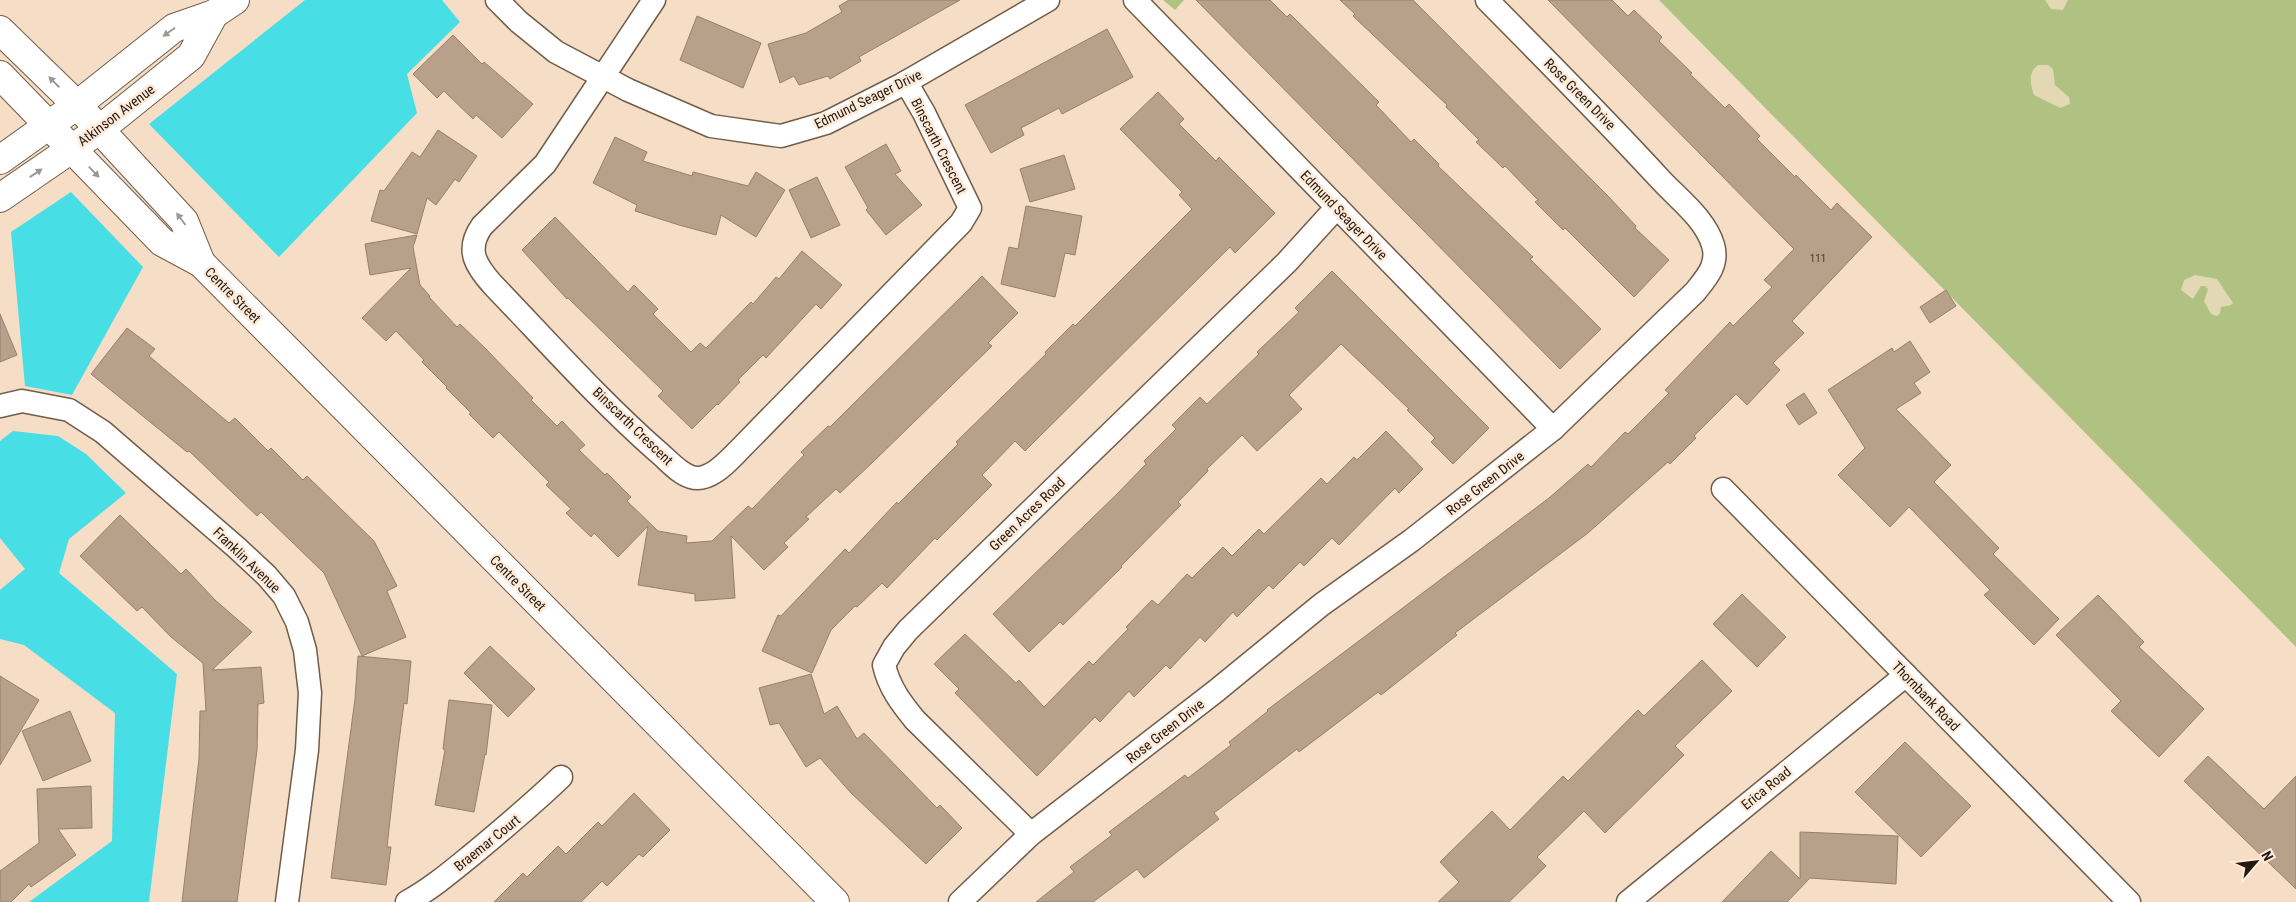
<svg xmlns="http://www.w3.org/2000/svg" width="2296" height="902" font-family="'Roboto Condensed',sans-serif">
<rect width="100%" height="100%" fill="#f5ddc6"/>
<g fill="#afc281">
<path d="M1163,0H1184L1175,10Z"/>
<path d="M1659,0H2296V647Z"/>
</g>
<g fill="#e2d8b3">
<path d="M2045,0H2068L2063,10L2051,9Z"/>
<path d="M2038,65H2048L2053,69L2055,85L2069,97L2070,104L2060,108L2034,95C2030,84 2028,72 2038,65Z"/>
<path d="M2195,275L2217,279L2233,303L2231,305L2221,307L2220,313L2217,316L2211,314L2204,301L2208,289L2205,286H2201L2193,299L2181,290L2184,280Z"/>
</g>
<g fill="#48dee6">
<path d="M305,0H442L460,22L407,74L417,113L279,257L149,124Z"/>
<path d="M71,192L143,267L72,395L25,386L11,232Z"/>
<path d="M13,431L58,436L86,454L126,493L69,539L59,573L177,674L149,902H29L112,841L115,713L24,645L0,639V590L25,569L0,538V441Z"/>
</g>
<g fill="#b7a18b" stroke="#96806c">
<path d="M849,0H960L859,57L861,61L830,79L828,76L799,85L794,76L780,83L768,44L806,33L842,12L839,6Z"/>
<path d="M1196,0H1270L1287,17L1290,14L1379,102L1376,105L1411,142L1414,139L1439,164L1438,166L1533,257L1530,259L1601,329L1560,369Z"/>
<path d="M1340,0H1413L1608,196L1636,226L1635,228L1669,260L1634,297L1565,228L1563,230L1535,202L1538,200L1505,166L1503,168L1476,142L1479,140L1446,107L1447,105L1353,16L1355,14Z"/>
<path d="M1548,0H1612L1628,16L1634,10L1662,37L1659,41L1692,73L1690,74L1725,108L1729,104L1760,136L1757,139L1795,177L1796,175L1831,210L1837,203L1872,237L1792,321L1804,333L1773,363L1780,370L1747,405L1736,394L1694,436L1696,438L1670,464L1668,462L1588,533L1455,633L1457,635L1381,695L1378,692L1299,752L1297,749L1214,813L1219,819L1144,878L1137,869L1093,902H1036L1074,872L1070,867L1112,835L1109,832L1185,775L1188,778L1231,745L1229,742L1268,711L1267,710L1549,498L1588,464L1591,467L1625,432L1628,434L1669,393L1665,390L1730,322L1733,326L1772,287L1764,280L1794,249Z"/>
<path d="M697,16L761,43L743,88L680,60Z"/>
<path d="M1107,29L1133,77L1062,114L1059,108L1021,128L1024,135L991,153L965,105Z"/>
<path d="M453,35L482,64L484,62L533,104L502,138L476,115L473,119L444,91L437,98L413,74Z"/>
<path d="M1158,92L1184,119L1179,124L1216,161L1219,157L1275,213L1235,253L1230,247L1025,451L1015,441L982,475L992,485L937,540L935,538L887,588L882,583L857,607L855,606L831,630L812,673L762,651L778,615L781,616L845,549L849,553L897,502L898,504L958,444L956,442L1046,354L1045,352L1073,324L1075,326L1192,209L1179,195L1182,192L1120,129Z"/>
<path d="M438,130L477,156L459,182L455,179L436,205L427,198L417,234L371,221L380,190L384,191L412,152L420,157Z"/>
<path d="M615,137L647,152L643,161L692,176L693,172L748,186L756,172L785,190L756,237L721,215L716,235L679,225L635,211L637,205L593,183Z"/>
<path d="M886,144L901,171L895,174L922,205L886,235L866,210L868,208L845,167Z"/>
<path d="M1064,155L1075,189L1030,202L1020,169Z"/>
<path d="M817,177L840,225L811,238L789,190Z"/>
<path d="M1026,206L1082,216L1075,255L1065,253L1055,297L1001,284L1009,247L1018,249Z"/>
<path d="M555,217L628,292L634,285L658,309L653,314L691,352L700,343L706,348L751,302L753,304L776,277L779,279L802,251L842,285L821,309L816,304L766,358L763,355L738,380L740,382L718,405L717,404L692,429L658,396L663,391L568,298L567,299L522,250Z"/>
<path d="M417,235L413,247L420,285L430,296L429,297L457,327L460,324L486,349L533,398L531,400L557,426L562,421L585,445L579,450L605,475L607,473L631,497L627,501L658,531L687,536L686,543L712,541L748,506L752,509L804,455L801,452L828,426L830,427L982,276L1018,313L988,343L992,346L873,462L840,493L836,489L806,517L809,519L784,543L788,547L764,570L731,536L735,598L695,601V594L638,585L648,526L618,557L594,533L591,537L566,513L571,509L546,485L549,482L499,432L493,438L469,414L471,413L446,388L447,387L422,362L424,360L396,331L386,341L362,318L411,268L370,275L365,244Z"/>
<path d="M1332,271L1489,428L1453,464L1431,442L1435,438L1407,410L1409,409L1341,344L1289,395L1302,409L1257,451L1242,435L1207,469L1208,471L1178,502L1181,505L1121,566L1122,567L1063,625L1060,622L1029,652L993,614L1117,494L1146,464L1144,461L1176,429L1172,425L1200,397L1207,404L1259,354L1257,352L1299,312L1295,308Z"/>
<path d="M1946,290L1956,306L1930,323L1920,307Z"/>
<path d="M0,314L17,355L0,362Z"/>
<path d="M127,328L155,349L149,356L229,423L235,418L268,451L271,448L303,480L307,476L374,541L397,586L387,591L406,637L362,656L324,573L261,512L257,516L189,451L187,452L91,374Z"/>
<path d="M1910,341L1930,372L1914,383L1921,393L1896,409L1951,465L1934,482L1999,548L1993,554L2059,619L2034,645L1984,595L1990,590L1909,507L1890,527L1838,475L1865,448L1828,390L1892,348L1894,352Z"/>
<path d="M1804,393L1817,413L1799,425L1786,405Z"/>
<path d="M1386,431L1423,469L1399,493L1395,488L1339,545L1332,538L1304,566L1300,562L1273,589L1269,585L1237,617L1233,612L1205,642L1200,637L1170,669L1166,665L1134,697L1129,691L1100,722L1095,717L1037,776L955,693L959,689L934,664L965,634L1016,683L1019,680L1044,707L1089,661L1093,665L1128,629L1126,627L1152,600L1158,605L1187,574L1192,578L1223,547L1232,556L1259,529L1264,534L1321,478L1327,484L1354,457L1357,460Z"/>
<path d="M120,515L181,574L186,569L215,600L252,632L212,670L261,667L264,703L258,704L257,750L237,902H182L199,759L200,711H206L203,663L171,637L142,607L137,611L80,556Z"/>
<path d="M1742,594L1786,637L1757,667L1713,624Z"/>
<path d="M2098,595L2144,642L2139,647L2204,709L2159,757L2111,711L2121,701L2056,635Z"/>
<path d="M490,646L535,689L508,717L464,673Z"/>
<path d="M358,656L411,661L407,704L404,703L397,757L387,847H391L386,885L331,878L355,699Z"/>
<path d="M1702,660L1732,691L1675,746L1684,755L1605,833L1584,811L1537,857L1546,866L1509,902H1438L1459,882L1440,862L1492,811L1510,830L1563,776L1568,781L1638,710L1644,716Z"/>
<path d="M811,674L824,714L837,706L857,739L864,733L937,808L940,805L962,828L926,864L851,793L820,758L806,767L779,723L770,725L759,688Z"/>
<path d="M0,676L39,700L0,765Z"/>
<path d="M449,700L492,705L486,755L485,754L474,812L435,805L445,750L443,749Z"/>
<path d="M70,711L91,761L43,781L22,731Z"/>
<path d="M1905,742L1971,806L1921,857L1855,792Z"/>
<path d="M2208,756L2264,809L2296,776V889L2184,781Z"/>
<path d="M91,786L92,828L58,829L76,855L31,887L29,884L11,902H0V871L39,843L37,789Z"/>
<path d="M634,793L670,830L643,857L639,854L607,886L602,881L581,902H494L523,873L527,877L558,846L566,854L598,822L602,826Z"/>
<path d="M1800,832L1898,836L1896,884L1810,878L1787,902H1722L1771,851L1800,879Z"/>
</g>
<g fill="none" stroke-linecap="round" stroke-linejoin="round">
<defs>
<g id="minor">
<path d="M497,0L519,22L556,52L628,90L711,126L781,136L826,123L901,85L1048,0"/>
<path d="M654,0L545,164L482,226C465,250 476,266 493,285C547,341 599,400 657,451C667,459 678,473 691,477C710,483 729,460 741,448L961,223L970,208L924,113L906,82"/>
<path d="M1135,0L1553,429"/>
<path d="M0,406L22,401L69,410L103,432L237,548L267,576L284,596L297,622L305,650L310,693L307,750L287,902"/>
<path d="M1723,489L2129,902"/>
<path d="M1031,834L915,720C901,703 889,687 884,665L894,647L908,630L1287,262L1337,207"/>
<path d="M407,902C431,889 452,871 473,854C503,829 533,804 561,777"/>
<path d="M960,902L1031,834L1216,691L1321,605L1412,540L1553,429L1695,292C1706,278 1719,265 1713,245C1705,218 1677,198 1659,178C1603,117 1545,59 1487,0"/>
<path d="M1628,902L1906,675"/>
</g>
<g id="tertiary">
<path d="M0,160L77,105L174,28L214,14L235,0"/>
<path d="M0,198L99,130L191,56L214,14"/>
</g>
<g id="secondary">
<path d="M0,30L77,105L184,221L201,263"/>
<path d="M0,75L162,242L201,263L835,902"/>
</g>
</defs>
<use href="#minor" stroke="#725d49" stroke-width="25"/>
<use href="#tertiary" stroke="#725d49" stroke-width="30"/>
<use href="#secondary" stroke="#725d49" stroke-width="30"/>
<use href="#minor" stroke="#fff" stroke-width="22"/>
<use href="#tertiary" stroke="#fff" stroke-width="28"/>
<use href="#secondary" stroke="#fff" stroke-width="28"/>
</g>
<defs><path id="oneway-solid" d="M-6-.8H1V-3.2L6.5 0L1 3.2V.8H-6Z" transform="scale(1.25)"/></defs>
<g fill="#9c9894">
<use href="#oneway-solid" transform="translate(169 32) rotate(145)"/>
<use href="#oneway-solid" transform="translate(54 82) rotate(-135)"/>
<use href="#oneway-solid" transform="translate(94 172) rotate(46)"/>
<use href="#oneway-solid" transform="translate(36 173) rotate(-34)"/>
<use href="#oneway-solid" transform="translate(181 219) rotate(-127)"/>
</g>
<g text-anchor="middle" stroke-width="5" stroke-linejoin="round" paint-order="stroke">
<g font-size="11" fill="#473b30">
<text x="1818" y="262">111</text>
</g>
<g font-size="14" fill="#221911" stroke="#ffebd9">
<text transform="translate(1580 94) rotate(45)" y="5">Rose Green Drive</text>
<text transform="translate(868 99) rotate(-26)" y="5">Edmund Seager Drive</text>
<text transform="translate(116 115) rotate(-37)" y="5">Atkinson Avenue</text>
<text transform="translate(939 146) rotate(63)" y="5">Binscarth Crescent</text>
<text transform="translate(1344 215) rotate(46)" y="5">Edmund Seager Drive</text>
<text transform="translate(233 295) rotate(45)" y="5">Centre Street</text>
<text transform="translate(633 426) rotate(44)" y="5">Binscarth Crescent</text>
<text transform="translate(1485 483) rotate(-38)" y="5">Rose Green Drive</text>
<text transform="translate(1027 514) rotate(-44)" y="5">Green Acres Road</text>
<text transform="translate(247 560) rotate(44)" y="5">Franklin Avenue</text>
<text transform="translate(518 583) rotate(45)" y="5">Centre Street</text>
<text transform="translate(1926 696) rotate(46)" y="5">Thornbank Road</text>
<text transform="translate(1165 731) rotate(-38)" y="5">Rose Green Drive</text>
<text transform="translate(1766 788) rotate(-39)" y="5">Erica Road</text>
<text transform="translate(487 843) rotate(-39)" y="5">Braemar Court</text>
</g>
</g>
<g transform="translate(2256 862) rotate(62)" stroke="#ffebd9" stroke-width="4" paint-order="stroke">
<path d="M0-4L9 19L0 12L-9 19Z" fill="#221911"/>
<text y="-8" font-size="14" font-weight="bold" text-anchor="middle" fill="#221911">N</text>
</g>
</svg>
